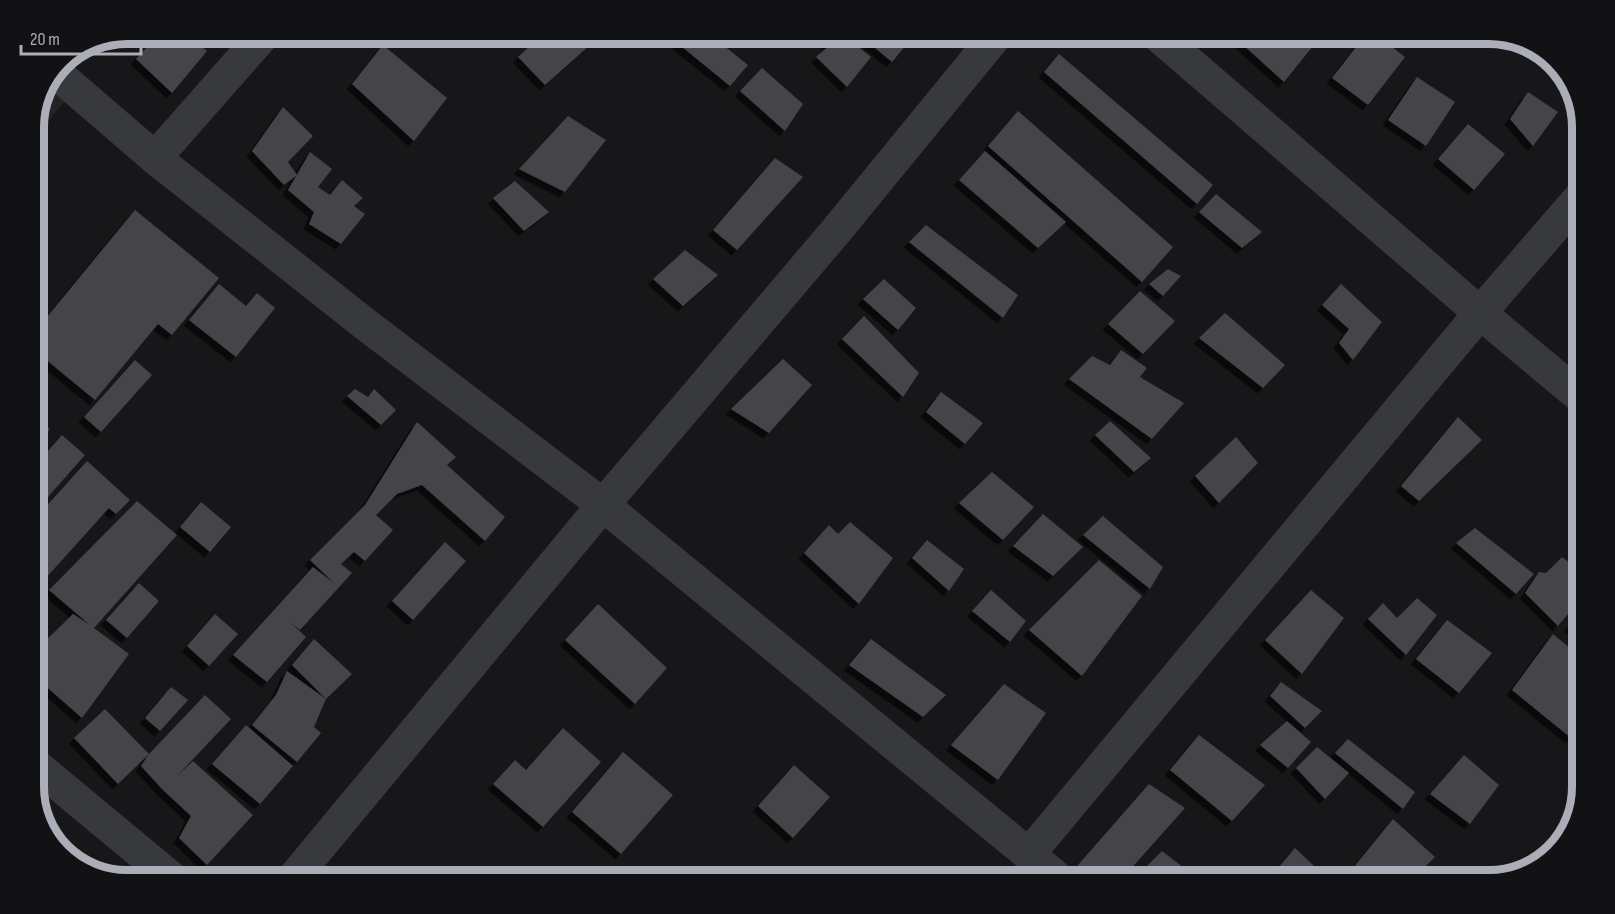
<svg xmlns="http://www.w3.org/2000/svg" width="1615" height="914" font-family="'Sofia Sans Condensed',sans-serif">
<defs>
<filter id="shadow"><feDropShadow dx="-5.5" dy="5.5" stdDeviation="0" flood-color="#0009"/></filter>
</defs>
<rect width="100%" height="100%" fill="#171719"/>
<path fill="#232325" d="M55,72L75,89L33,139V120Z"/>
<g fill="#444448" filter="url(#shadow)">
<path d="M160,33H186L207,51L172,93L136,59Z"/>
<path d="M455,33H475L464,41Z"/>
<path d="M544,33H591L598,38L545,85L518,57Z"/>
<path d="M665,33H708L748,65L730,86Z"/>
<path d="M813,33H841L871,57L847,87L816,57L829,46Z"/>
<path d="M857,33H916L892,62Z"/>
<path d="M1247,33H1296L1313,46L1284,82L1240,42Z"/>
<path d="M1327,33H1342L1335,41Z"/>
<path d="M1367,33H1374L1405,57L1368,105L1332,78Z"/>
<path d="M383,45L447,98L414,141L352,84Z"/>
<path d="M1059,54L1213,185L1197,204L1044,72Z"/>
<path d="M762,68L803,104L785,131L740,91Z"/>
<path d="M1417,77L1455,102L1426,146L1388,120Z"/>
<path d="M1528,92L1558,112L1533,146L1510,119Z"/>
<path d="M283,107L313,136L288,162L297,175L284,185L252,151Z"/>
<path d="M1018,111L1173,247L1142,282L988,146Z"/>
<path d="M568,116L606,140L565,192L519,169Z"/>
<path d="M1468,124L1505,154L1474,190L1438,159Z"/>
<path d="M985,151L1066,222L1038,248L959,180Z"/>
<path d="M310,152L332,169L318,187L330,195L342,180L363,198L354,206L365,214L341,244L309,224L314,212L288,190Z"/>
<path d="M775,158L803,177L737,250L713,230Z"/>
<path d="M515,181L549,212L524,231L493,198Z"/>
<path d="M1216,194L1262,232L1242,248L1199,212Z"/>
<path d="M135,210L219,278L172,335L158,324L95,400L33,349V334Z"/>
<path d="M926,225L1018,295L1003,318L909,242Z"/>
<path d="M685,250L718,275L683,306L653,279Z"/>
<path d="M1168,269L1181,276L1163,296L1149,284Z"/>
<path d="M884,279L916,308L898,330L863,299Z"/>
<path d="M219,284L246,306L257,293L275,308L236,357L189,320Z"/>
<path d="M1341,284L1382,322L1353,360L1339,343L1349,329L1322,305Z"/>
<path d="M1140,291L1175,321L1143,354L1108,324Z"/>
<path d="M1225,313L1285,365L1263,388L1199,338Z"/>
<path d="M864,316L919,373L903,397L842,339Z"/>
<path d="M1121,350L1147,368L1140,377L1184,403L1152,439L1069,379L1092,356L1110,365Z"/>
<path d="M783,359L812,385L769,433L731,409Z"/>
<path d="M135,360L152,375L101,432L84,417Z"/>
<path d="M355,389L368,397L374,389L396,410L381,425L347,396Z"/>
<path d="M941,392L983,423L965,444L926,412Z"/>
<path d="M33,416L50,429L33,449Z"/>
<path d="M1458,417L1482,440L1419,501L1401,486Z"/>
<path d="M1110,421L1151,458L1134,472L1095,435Z"/>
<path d="M417,422L456,457L447,465L505,517L485,541L422,485L397,494L376,515L393,530L365,561L354,552L341,564L352,573L300,630L289,621L306,637L267,682L233,655L313,567L335,584L310,560L365,505Z"/>
<path d="M62,435L85,455L33,514V468Z"/>
<path d="M1236,437L1258,463L1219,503L1195,476Z"/>
<path d="M87,461L130,500L116,514L109,508L45,579L33,568V521Z"/>
<path d="M992,472L1034,507L1003,540L959,503Z"/>
<path d="M137,501L177,535L94,628L129,654L82,718L33,675V653L73,614L90,625L49,590Z"/>
<path d="M201,502L231,527L210,552L180,527Z"/>
<path d="M1043,514L1083,547L1053,576L1013,546Z"/>
<path d="M1103,516L1163,567L1150,589L1083,535Z"/>
<path d="M850,522L893,558L859,604L804,553L829,525L838,534Z"/>
<path d="M1475,528L1534,574L1516,594L1456,543Z"/>
<path d="M927,540L964,569L949,591L912,558Z"/>
<path d="M445,542L466,561L413,620L392,601Z"/>
<path d="M1562,557L1582,572V597L1558,626L1525,593L1539,572L1546,573Z"/>
<path d="M1099,560L1142,596L1082,676L1029,630Z"/>
<path d="M139,583L159,601L127,638L106,620Z"/>
<path d="M991,590L1026,621L1010,642L972,611Z"/>
<path d="M1311,590L1344,618L1302,674L1265,640Z"/>
<path d="M1417,598L1437,615L1406,655L1368,619L1383,603L1397,618Z"/>
<path d="M598,604L667,668L635,704L565,640Z"/>
<path d="M1582,613V636L1569,626Z"/>
<path d="M215,614L238,634L209,666L187,646Z"/>
<path d="M1447,620L1492,653L1459,693L1416,659Z"/>
<path d="M1553,634L1582,658V727L1571,738L1512,690Z"/>
<path d="M314,639L352,674L326,699L292,665Z"/>
<path d="M871,639L946,695L923,717L849,665Z"/>
<path d="M287,671L326,699L314,727L321,733L297,762L252,725L276,695Z"/>
<path d="M1281,682L1322,711L1305,728L1270,696Z"/>
<path d="M1004,684L1046,713L998,780L951,745Z"/>
<path d="M171,687L188,700L160,731L145,718Z"/>
<path d="M205,695L231,719L177,776L193,761L253,815L207,865L179,838L191,816L163,790L141,766L149,754Z"/>
<path d="M105,709L149,754L118,784L74,738Z"/>
<path d="M1287,721L1311,742L1288,768L1260,745Z"/>
<path d="M246,725L293,766L260,804L212,764Z"/>
<path d="M563,728L601,762L543,827L493,784L515,760L526,770Z"/>
<path d="M1199,735L1265,785L1232,821L1170,770Z"/>
<path d="M1348,739L1415,792L1403,809L1335,753Z"/>
<path d="M1317,747L1349,773L1325,799L1296,768Z"/>
<path d="M623,752L673,795L621,854L572,812Z"/>
<path d="M1464,755L1499,785L1470,824L1430,794Z"/>
<path d="M794,765L830,797L793,838L758,806Z"/>
<path d="M1149,784L1185,808L1120,881H1108L1077,866Z"/>
<path d="M1393,819L1435,857L1411,881H1366L1354,867Z"/>
<path d="M1295,848L1330,881H1297L1279,867Z"/>
<path d="M1162,851L1201,881H1132Z"/>
</g>
<g fill="none" stroke-linecap="round" stroke-linejoin="round">
<g stroke="#38393d" stroke-width="33">
<path d="M1155,33L1480,313L1582,398"/>
<path d="M55,72L155,158L365,324L603,505L1061,881"/>
<path d="M155,158L265,33"/>
<path d="M33,763L175,881"/>
<path d="M1029,854L1480,313L1582,195"/>
<path d="M291,881L603,505L836,231L998,33"/>
</g>
</g>
<path d="M0 0H1615V914H0ZM127 44H1489A83 83 0 0 1 1572 127V787A83 83 0 0 1 1489 870H127A83 83 0 0 1 44 787V127A83 83 0 0 1 127 44Z" fill="#121214" fill-rule="evenodd"/>
<path fill="none" stroke="#abadb7" stroke-width="8" d="M127 44H1489A83 83 0 0 1 1572 127V787A83 83 0 0 1 1489 870H127A83 83 0 0 1 44 787V127A83 83 0 0 1 127 44Z"/>
<path d="M21 45v9h120v-9" fill="none" stroke="#abadb7" stroke-width="3"/>
<text x="30" y="45" font-size="18" fill="#abadb7" stroke="#121214" stroke-width="4.5" paint-order="stroke">20 m</text>
</svg>
